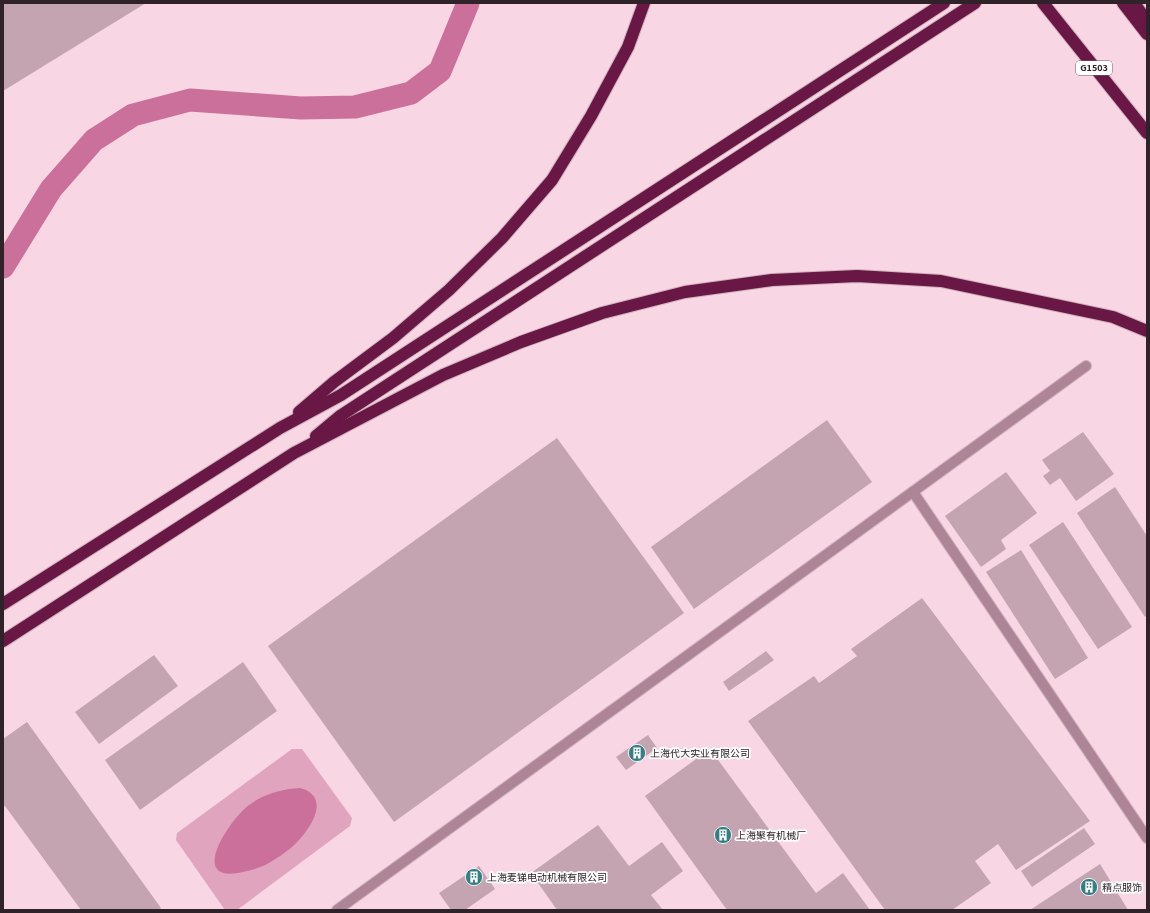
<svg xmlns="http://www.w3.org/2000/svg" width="1150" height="913" font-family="Georgia,'Noto Sans SC',serif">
<rect width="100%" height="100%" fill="#f8d6e4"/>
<path fill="#e0a4bf" d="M292,749H302L352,818L350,826L237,910H225L176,840L177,833Z"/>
<path fill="#ca709b" d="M300,788C334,797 308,833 292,847C285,853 277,858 269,863C262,867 252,870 243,872C186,885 229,820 249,805C264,794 281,789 300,788Z"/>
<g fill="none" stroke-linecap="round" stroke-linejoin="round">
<path stroke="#ca709b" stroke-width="23" d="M3,267L51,189L94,140L133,115L190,100L301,108L355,107L411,93L440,71L468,3"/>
</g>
<g fill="#c5a4b2">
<path d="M3,3H146L3,91Z"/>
<path d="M827,420L872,482L694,609L651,547Z"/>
<path d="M1083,432L1114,474L1076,501L1060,478L1050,485L1043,476L1050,471L1042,460Z"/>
<path d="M557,438L684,613L394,822L268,646Z"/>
<path d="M1006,472L1037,513L1001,540L1006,549L981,567L945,516Z"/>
<path d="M1115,487L1147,536V615L1145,617L1077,513Z"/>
<path d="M1063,522L1132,627L1098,649L1029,545Z"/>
<path d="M1021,550L1088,658L1055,679L986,572Z"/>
<path d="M922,598L1090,821L1016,870L998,844L975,861L991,883L952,910H885L748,721L814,676L819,683L857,656L851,649Z"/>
<path d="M766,651L774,660L729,691L723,682Z"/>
<path d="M154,655L178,686L99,744L75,712Z"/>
<path d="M243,662L277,711L140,810L105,760Z"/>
<path d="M27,722L161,908L159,910H81L5,806L3,807V739Z"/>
<path d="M648,735L657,748L626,770L616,757Z"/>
<path d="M710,749L816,893L843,873L870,910H727L645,796Z"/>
<path d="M598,825L629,866L662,842L683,871L651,895L663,910H557L531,873Z"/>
<path d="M1084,828L1095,844L1032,887L1021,871Z"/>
<path d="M1100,864L1128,910H1030Z"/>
<path d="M479,866L495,889L465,910H451L439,893Z"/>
</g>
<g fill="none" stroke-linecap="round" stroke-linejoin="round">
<defs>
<g id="minor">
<path d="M913,492L1147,838"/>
<path d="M337,910L1086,366"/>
</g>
<g id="highway">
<path d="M1043,3L1147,133"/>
<path d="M1123,3L1147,34"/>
<path d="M1134,3L1147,21"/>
<path d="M299,412L334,382L393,338L449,290L502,238L552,180L591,116L628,47L644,3"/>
<path d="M316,436L340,416L975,3"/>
<path d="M3,604L280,428L341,395L944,3"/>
<path d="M3,641L294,453L443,375L521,342L602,313L685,292L772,280L857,276L941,281L1113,317L1147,331"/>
</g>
</defs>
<use href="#minor" stroke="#d0b2be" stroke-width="12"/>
<use href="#highway" stroke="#d0b2be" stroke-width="14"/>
<use href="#minor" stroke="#ae8597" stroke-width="10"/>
<use href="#highway" stroke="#691745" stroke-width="12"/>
</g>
<defs>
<symbol id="building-disc" viewBox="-11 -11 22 22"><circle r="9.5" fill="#367e83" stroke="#fff"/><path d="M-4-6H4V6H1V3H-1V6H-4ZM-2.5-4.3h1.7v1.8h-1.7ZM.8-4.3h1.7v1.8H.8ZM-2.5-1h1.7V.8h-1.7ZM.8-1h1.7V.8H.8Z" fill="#fff"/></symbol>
</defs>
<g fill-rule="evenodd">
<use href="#building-disc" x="627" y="743" width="20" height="20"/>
<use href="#building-disc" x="713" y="825" width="20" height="20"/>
<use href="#building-disc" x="464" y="867" width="20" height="20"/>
<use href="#building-disc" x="1079" y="877" width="20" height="20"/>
</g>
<g text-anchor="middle" stroke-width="3.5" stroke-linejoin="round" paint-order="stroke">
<rect fill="#fff" stroke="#6d6468" stroke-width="1" x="1076" y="61" width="36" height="14" rx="3"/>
<g font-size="9" font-weight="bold" fill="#2f2228">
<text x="1094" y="71">G1503</text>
</g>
<g font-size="10" fill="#2f2228" stroke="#fff" text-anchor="start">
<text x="650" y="757">上海代大实业有限公司</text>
<text x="736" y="839">上海聚有机械厂</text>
<text x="487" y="881">上海麦锑电动机械有限公司</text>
<text x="1102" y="891">精点服饰</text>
</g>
</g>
<rect width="1150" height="913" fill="none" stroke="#2f2228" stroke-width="8"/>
</svg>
